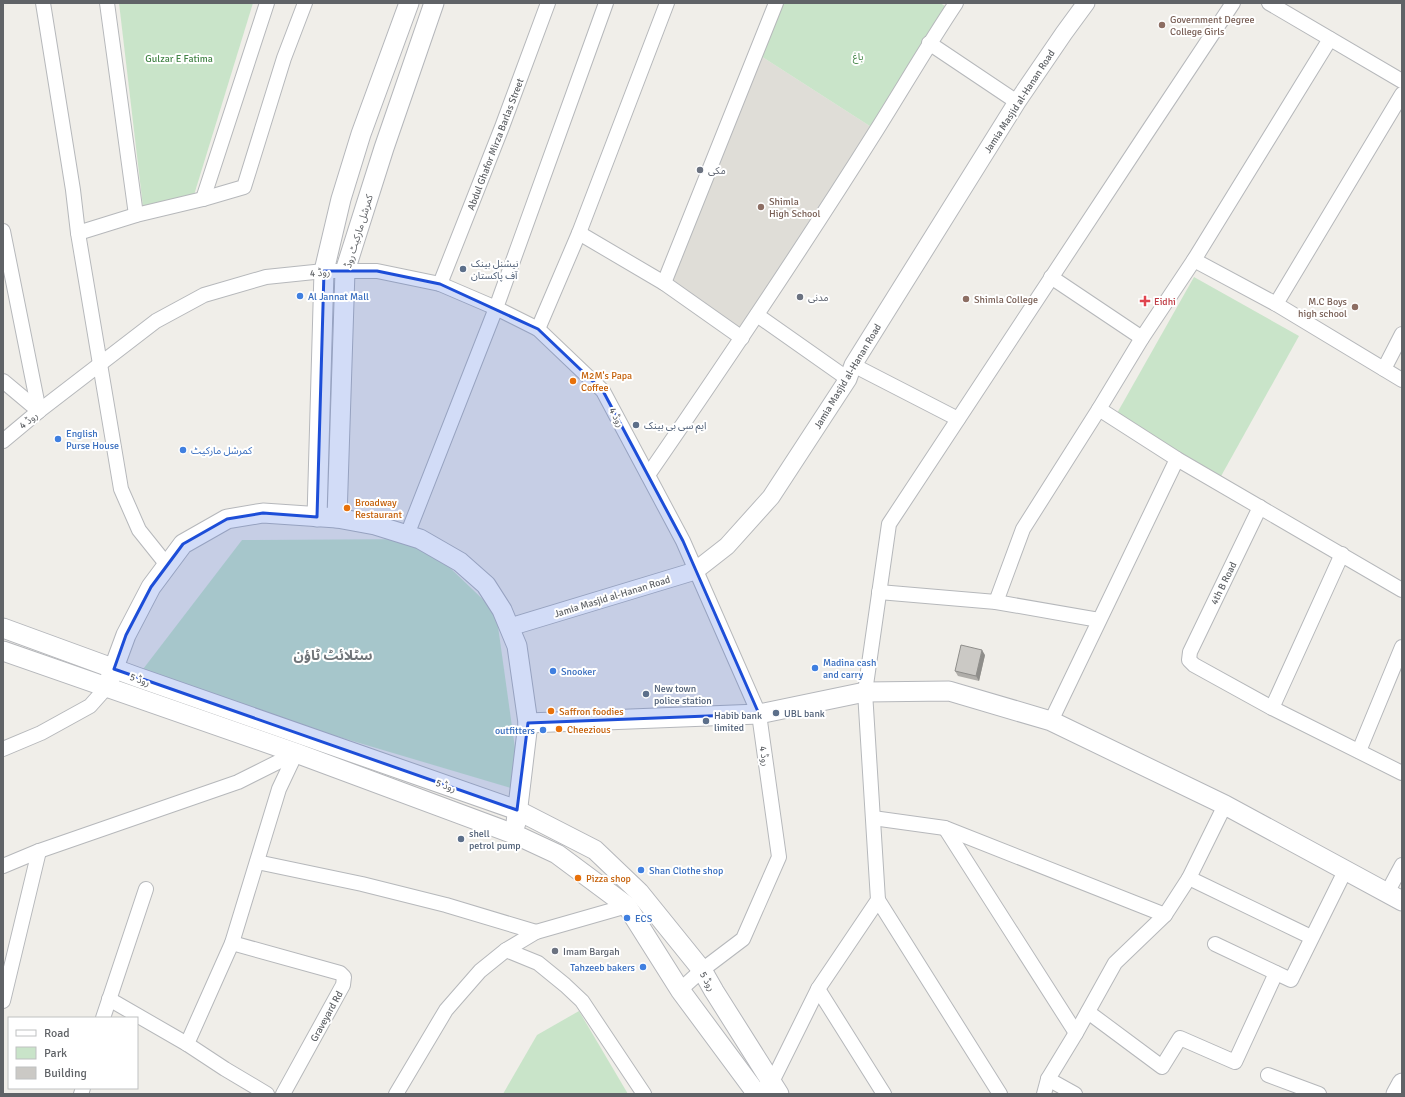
<svg xmlns="http://www.w3.org/2000/svg" width="1405" height="1097" font-family="Signika,'Noto Sans Arabic',sans-serif">
<rect width="100%" height="100%" fill="#f0eee9"/>
<path fill="#dfddd7" d="M756,53L876,130L742,338L664,283Z"/>
<g fill="#c9e4c9">
<path d="M119,3H253L194,195L143,207Z"/>
<path d="M776,3H940L952,10L876,130L756,53Z"/>
<path d="M1194,277L1299,336L1220,478L1116,415Z"/>
<path d="M420,539L496,612L521,791L137,677L242,540Z"/>
<path d="M579,1011L628,1094H503L537,1035Z"/>
</g>
<g fill="none" stroke-linecap="round" stroke-linejoin="round">
<defs>
<g id="minor">
<path d="M43,3L73,190L78,233L121,489L139,530L167,565"/>
<path d="M107,3L136,215"/>
<path d="M1269,3L1402,81"/>
<path d="M929,43L1017,102"/>
<path d="M203,199L267,3"/>
<path d="M3,231L39,411"/>
<path d="M78,233L136,215L203,199L244,187L284,58L305,3"/>
<path d="M579,233L664,283L742,338"/>
<path d="M1194,260L1276,304L1402,380"/>
<path d="M1051,277L1142,338"/>
<path d="M664,283L776,3"/>
<path d="M440,284L502,127L548,3"/>
<path d="M1276,304L1402,94"/>
<path d="M757,315L848,379"/>
<path d="M538,329L579,233L667,3"/>
<path d="M853,365L958,419"/>
<path d="M1384,369L1402,334"/>
<path d="M3,381L39,411"/>
<path d="M1099,409L1177,459L1402,590"/>
<path d="M3,441L39,411L156,321L204,295L266,277L324,271H377L440,284L496,308L538,329L603,391L683,541L759,714L779,857L743,939L702,970L680,990"/>
<path d="M648,475C726,362 803,247 876,131C903,88 928,45 956,3"/>
<path d="M1260,507L1190,652L1189,660L1194,665L1272,708L1402,773"/>
<path d="M407,535L496,308L606,3"/>
<path d="M879,592L996,602L1099,620"/>
<path d="M996,602L1023,529L1099,409L1142,338L1194,260L1330,39"/>
<path d="M1272,708L1342,554"/>
<path d="M1051,721L1177,459"/>
<path d="M3,749L41,733L90,706L106,688"/>
<path d="M1359,751L1402,647"/>
<path d="M873,818L945,828L1165,915"/>
<path d="M945,828L1076,1033"/>
<path d="M257,862L362,884L446,905L536,932"/>
<path d="M3,866L39,851L238,782L296,753"/>
<path d="M1189,878L1311,937"/>
<path d="M1387,893L1402,865"/>
<path d="M878,900L1000,1094"/>
<path d="M232,943L340,973L344,977L343,985L283,1094"/>
<path d="M1215,944L1291,980L1345,871"/>
<path d="M506,950L538,963L565,985L582,1001L644,1094"/>
<path d="M818,989L884,1094"/>
<path d="M109,999L187,1044L225,1069L267,1094"/>
<path d="M3,1001L39,851"/>
<path d="M1088,1012L1162,1067L1180,1038L1235,1062L1276,973"/>
<path d="M103,1018L146,889"/>
<path d="M187,1044L232,943L279,789L296,753"/>
<path d="M1268,1075L1319,1094"/>
<path d="M1048,1079L1075,1094"/>
<path d="M765,1087L772,1082L818,989L878,900L865,692L889,524L1144,137L1233,3"/>
<path d="M81,1094L83,1088"/>
<path d="M396,1094L446,1010L480,971L506,950L536,932L627,906"/>
<path d="M1044,1094L1048,1079L1076,1033L1115,963L1165,915L1189,878L1225,805"/>
</g>
<path id="tertiary" d="M510,627L695,571L727,546L771,497L848,379L853,365L1017,102L1064,33L1086,3"/>
<g id="secondary">
<path d="M317,517L324,271L341,199L361,134L409,3"/>
<path d="M337,518L345,271L384,148L434,3"/>
<path d="M3,628L137,677L517,810L595,850L639,892L702,970L714,991L779,1094"/>
<path d="M3,651L296,753L514,834L557,854L627,906L680,990L757,1094"/>
<path d="M109,681L126,635L151,587L183,544L227,519L263,513L337,518L375,525L420,539L460,562L486,585L502,610L517,646L528,723L516,823"/>
<path d="M528,723L759,714L865,692L949,691L1051,721L1225,805L1402,901"/>
<path d="M1396,1094L1402,1083"/>
</g>
</defs>
<use href="#minor" stroke="#b6b8bb" stroke-width="16"/>
<use href="#tertiary" stroke="#b6b8bb" stroke-width="19"/>
<use href="#secondary" stroke="#b5b7bb" stroke-width="21"/>
<use href="#minor" stroke="#fff" stroke-width="14"/>
<use href="#tertiary" stroke="#fff" stroke-width="17"/>
<use href="#secondary" stroke="#fff" stroke-width="19"/>
</g>
<path fill="#afada9" d="M985,655L979,681L958,676L955,671Z"/>
<path fill="#8e8d8a" d="M982,650L985,655L979,681L976,676Z"/>
<path fill="#cbc9c5" stroke="#8e8d8a" d="M961,645L982,650L976,676L955,671Z"/>
<path fill="#1d4ed8" fill-opacity="0.2" stroke="#1d4ed8" stroke-width="3" stroke-linejoin="round" d="M324,271H377L440,284L538,329L603,391L683,541L759,714L528,723L517,810L114,669L126,635L151,587L183,544L227,519L263,513L317,517Z"/>
<g fill="#8d6e63" stroke="#fff" stroke-width="1.5">
<circle cx="1162" cy="25" r="4"/>
<circle cx="761" cy="207" r="4"/>
<circle cx="966" cy="299" r="4"/>
<circle cx="1355" cy="307" r="4"/>
</g>
<g fill="#6b7280" stroke="#fff" stroke-width="1.5">
<circle cx="700" cy="170" r="4"/>
<circle cx="800" cy="297" r="4"/>
<circle cx="555" cy="951" r="4"/>
</g>
<g fill="#5c6f8a" stroke="#fff" stroke-width="1.5">
<circle cx="463" cy="269" r="4"/>
<circle cx="636" cy="425" r="4"/>
<circle cx="646" cy="694" r="4"/>
<circle cx="776" cy="713" r="4"/>
<circle cx="706" cy="721" r="4"/>
<circle cx="461" cy="839" r="4"/>
</g>
<g fill="#3f7fe0" stroke="#fff" stroke-width="1.5">
<circle cx="300" cy="296" r="4"/>
<circle cx="58" cy="439" r="4"/>
<circle cx="183" cy="450" r="4"/>
<circle cx="815" cy="668" r="4"/>
<circle cx="553" cy="671" r="4"/>
<circle cx="543" cy="730" r="4"/>
<circle cx="641" cy="870" r="4"/>
<circle cx="627" cy="918" r="4"/>
<circle cx="643" cy="967" r="4"/>
</g>
<path fill="#e0444e" stroke="#fff" stroke-width="1.5" d="M1143 295h4v4h4v4h-4v4h-4v-4h-4v-4h4z"/>
<g fill="#e8710a" stroke="#fff" stroke-width="1.5">
<circle cx="573" cy="381" r="4"/>
<circle cx="347" cy="508" r="4"/>
<circle cx="551" cy="711" r="4"/>
<circle cx="559" cy="729" r="4"/>
<circle cx="578" cy="878" r="4"/>
</g>
<g text-anchor="middle" stroke-width="4" stroke-linejoin="round" paint-order="stroke">
<g font-size="10" fill="#785e54" stroke="#fff" text-anchor="start">
<text x="1170" y="23">Government Degree<tspan x="1170" dy="12">College Girls</tspan></text>
<text x="769" y="205">Shimla<tspan x="769" dy="12">High School</tspan></text>
<text x="974" y="303">Shimla College</text>
<text x="1347" y="305" text-anchor="end">M.C Boys<tspan x="1347" dy="12">high school</tspan></text>
</g>
<g font-size="10" fill="#428446" stroke="#fff">
<text x="858" y="60">باغ</text>
<text x="179" y="62">Gulzar E Fatima</text>
</g>
<g font-size="10" fill="#606367" stroke="#fff">
<text transform="translate(1019 101) rotate(-57)" y="4">Jamia Masjid al-Hanan Road</text>
<text transform="translate(495 144) rotate(-69)" y="4">Abdul Ghafor Mirza Barlas Street</text>
<text transform="translate(358 231) rotate(-73)" y="4">کمرشل مارکیٹ روڈ</text>
<text transform="translate(320 272) rotate(-4)" y="4">روڈ 4</text>
<text transform="translate(847 376) rotate(-59)" y="4">Jamia Masjid al-Hanan Road</text>
<text transform="translate(617 417) rotate(62)" y="4">روڈ 4</text>
<text transform="translate(28 420) rotate(-39)" y="4">روڈ 4</text>
<text transform="translate(1223 583) rotate(-64)" y="4">4th B Road</text>
<text transform="translate(612 596) rotate(-17)" y="4">Jamia Masjid al-Hanan Road</text>
<text transform="translate(140 679) rotate(19)" y="4">روڈ 5</text>
<text transform="translate(765 756) rotate(82)" y="4">روڈ 4</text>
<text transform="translate(446 785) rotate(19)" y="4">روڈ 5</text>
<text transform="translate(708 981) rotate(60)" y="4">روڈ 5</text>
<text transform="translate(326 1016) rotate(-61)" y="4">Graveyard Rd</text>
</g>
<g font-size="10" fill="#5b616d" stroke="#fff" text-anchor="start">
<text x="708" y="174">مکی</text>
<text x="808" y="301">مدنی</text>
<text x="563" y="955">Imam Bargah</text>
</g>
<g font-size="10" fill="#4e5e75" stroke="#fff" text-anchor="start">
<text x="471" y="267">نیشنل بینک<tspan x="471" dy="12">آف پاکستان</tspan></text>
<text x="644" y="429">ایم سی بی بینک</text>
<text x="654" y="692">New town<tspan x="654" dy="12">police station</tspan></text>
<text x="784" y="717">UBL bank</text>
<text x="714" y="719">Habib bank<tspan x="714" dy="12">limited</tspan></text>
<text x="469" y="837">shell<tspan x="469" dy="12">petrol pump</tspan></text>
</g>
<g font-size="10" fill="#366cbe" stroke="#fff" text-anchor="start">
<text x="308" y="300">Al Jannat Mall</text>
<text x="66" y="437">English<tspan x="66" dy="12">Purse House</tspan></text>
<text x="191" y="454">کمرشل مارکیٹ</text>
<text x="823" y="666">Madina cash<tspan x="823" dy="12">and carry</tspan></text>
<text x="561" y="675">Snooker</text>
<text x="535" y="734" text-anchor="end">outfitters</text>
<text x="649" y="874">Shan Clothe shop</text>
<text x="635" y="922">ECS</text>
<text x="635" y="971" text-anchor="end">Tahzeeb bakers</text>
</g>
<g font-size="10" fill="#be3a42" stroke="#fff" text-anchor="start">
<text x="1154" y="305">Eidhi</text>
</g>
<g font-size="10" fill="#c56008" stroke="#fff" text-anchor="start">
<text x="581" y="379">M2M's Papa<tspan x="581" dy="12">Coffee</tspan></text>
<text x="355" y="506">Broadway<tspan x="355" dy="12">Restaurant</tspan></text>
<text x="559" y="715">Saffron foodies</text>
<text x="567" y="733">Cheezious</text>
<text x="586" y="882">Pizza shop</text>
</g>
<g font-size="14" font-weight="bold" fill="#717579" stroke="#fff">
<text x="333" y="660">سٹلائٹ ٹاؤن</text>
</g>
</g>
<rect width="1405" height="1097" fill="none" stroke="#606367" stroke-width="8"/>
<rect x="8" y="1017" width="130" height="72" fill="#ffffff" stroke="#bfc1c2"/>
<rect x="16" y="1030" width="20" height="6" fill="#ffffff" stroke="#bfc1c2"/>
<text x="44" y="1037" font-size="12" fill="#606367">Road</text>
<rect x="16" y="1047" width="20" height="12" fill="#c9e4c9" stroke="#bfc1c2"/>
<text x="44" y="1057" font-size="12" fill="#606367">Park</text>
<rect x="16" y="1067" width="20" height="12" fill="#cbc9c5" stroke="#bfc1c2"/>
<text x="44" y="1077" font-size="12" fill="#606367">Building</text>
</svg>
